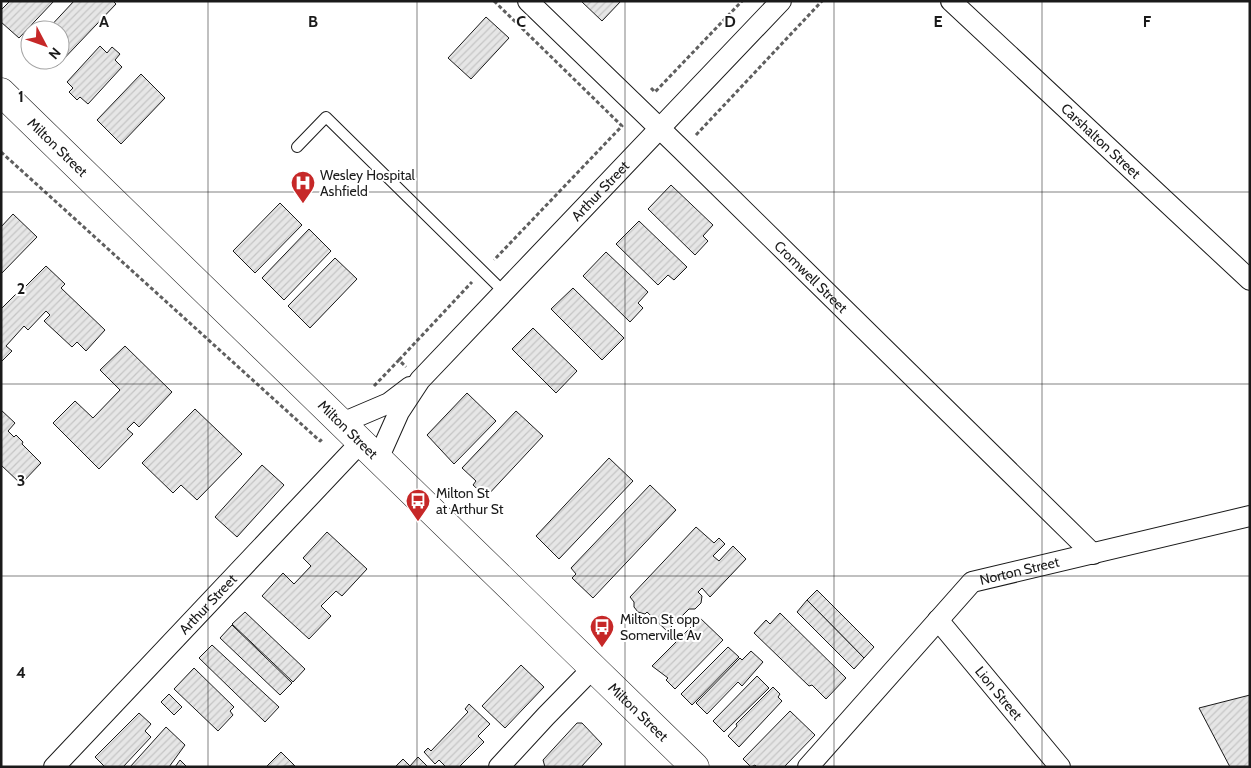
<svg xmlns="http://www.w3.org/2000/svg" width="1251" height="768" font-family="Cabin,sans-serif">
<defs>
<pattern id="building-hatch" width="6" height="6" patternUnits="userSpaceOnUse" patternTransform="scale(1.25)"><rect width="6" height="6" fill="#e6e6e6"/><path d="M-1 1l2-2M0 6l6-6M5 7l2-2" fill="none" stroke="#c5c5c5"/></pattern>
</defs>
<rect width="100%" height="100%" fill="#fff"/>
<g fill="url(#building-hatch)" stroke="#1a1a1a">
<path d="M10,1H54L19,38L1,22V10Z"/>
<path d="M74,1H113L116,4L57,66L50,60H60V30H47Z"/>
<path d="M581,1H621L602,21Z"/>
<path d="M486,17L509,38L471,79L448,58Z"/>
<path d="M100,46L107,53L112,47L120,54L115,60L122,67L88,104L80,97L77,100L69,92L73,88L67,82Z"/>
<path d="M141,74L165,98L121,144L97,120Z"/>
<path d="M671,185L713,225L703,236L708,241L695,255L648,209Z"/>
<path d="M280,203L302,225L255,273L233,251Z"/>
<path d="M13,214L37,237L1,274V227Z"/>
<path d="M639,221L687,267L674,280L668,275L658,285L616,244Z"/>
<path d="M309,229L331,251L284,300L262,278Z"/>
<path d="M606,252L648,292L638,303L643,308L630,322L583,276Z"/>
<path d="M335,258L357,279L310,328L288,306Z"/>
<path d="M46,266L65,284L61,288L105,330L86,351L77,342L72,347L44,321L50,315L46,311L28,330L24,326L6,346L12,351L1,362V309L18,292L21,295L24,292L22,290Z"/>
<path d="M573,288L624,338L602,360L551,309Z"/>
<path d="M533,328L577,371L556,393L512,349Z"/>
<path d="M125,346L172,392L139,427L134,422L127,429L133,434L99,469L53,423L75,401L93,418L120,390L100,370Z"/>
<path d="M467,393L496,421L454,464L427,435Z"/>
<path d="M195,409L242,454L197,500L181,485L173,493L142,463Z"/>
<path d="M1,410L15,423L8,431L14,437L16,435L23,442L22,444L41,463L21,484L1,465Z"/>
<path d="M516,411L543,436L486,497L473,485L476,481L462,468Z"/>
<path d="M609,458L633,481L559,559L536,536Z"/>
<path d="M262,465L284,485L237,537L215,517Z"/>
<path d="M650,485L676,510L593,598L572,578L576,574L571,568Z"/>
<path d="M696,527L714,543L719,538L725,544L713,556L719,561L733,546L746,559L710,597L702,588L698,592L702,596L701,603L695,609H689L667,631L647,612L645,614L638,612L634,607V602L630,597Z"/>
<path d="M327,532L367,569L342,596L336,591L321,606L331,616L309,639L262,596L283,573L294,584L311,566L303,558Z"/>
<path d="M817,590L874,647L864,658L807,600Z"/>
<path d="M807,600L864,658L854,669L797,612Z"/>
<path d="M245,612L305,669L293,682L232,624Z"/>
<path d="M780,613L846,678L826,699L812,685L809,686L754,633L766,620L770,624Z"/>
<path d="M700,618L723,640L675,689L666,680L668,678L652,666Z"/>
<path d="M232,625L292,683L280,695L220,638Z"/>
<path d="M212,645L279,707L265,722L199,658Z"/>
<path d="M728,647L739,657L692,705L681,694Z"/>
<path d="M751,651L763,662L742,686L738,682L707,714L696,703L740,658L742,660Z"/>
<path d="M521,665L544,687L505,728L482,706Z"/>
<path d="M194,668L234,707L230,711L233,715L218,731L174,689Z"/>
<path d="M757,676L769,688L724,732L713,721Z"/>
<path d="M773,687L780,694L778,697L782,701L739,747L728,736L737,726L736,724Z"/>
<path d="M169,694L182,707L174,715L161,702Z"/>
<path d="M1250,695V767H1230L1199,708Z"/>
<path d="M469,704L490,724L478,736L484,742L459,767H446L439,760L435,764L424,752L428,748L431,751L468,712L465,709Z"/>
<path d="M790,711L815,735L784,767H757L755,765L751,767L743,759Z"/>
<path d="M139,713L151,724L145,731L151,737L123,767H105L95,757Z"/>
<path d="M577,723H582L602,744L581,767H545L543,760Z"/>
<path d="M166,727L185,745L169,767H130Z"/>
<path d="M281,752L295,766L266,767Z"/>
<path d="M418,757L428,767H395L403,759L410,766Z"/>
<path d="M180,760L187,767H175Z"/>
</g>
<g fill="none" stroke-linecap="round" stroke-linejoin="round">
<defs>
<path id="service" d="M297,147L326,117L504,292"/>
<g id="minor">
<path id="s1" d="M528,1L682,150L1093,554"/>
<path id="s2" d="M951,1L1250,280"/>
<path d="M342,423L389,403L410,387"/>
<path id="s3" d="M378,459L399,412L420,380L781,1"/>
<path id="s4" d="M938,620L1060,767"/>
<path id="s5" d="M54,767L361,442"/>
<path d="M499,767L546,716L593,668"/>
<path id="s6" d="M808,767L972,582L1250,516"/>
</g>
<g id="primary">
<path id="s7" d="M1,92L695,767"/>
</g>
</defs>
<use href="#service" stroke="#1a1a1a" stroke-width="12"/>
<use href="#minor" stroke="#1a1a1a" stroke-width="22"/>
<use href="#primary" stroke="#1a1a1a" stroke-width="29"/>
<g stroke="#5f5f5f" stroke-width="3" stroke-dasharray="4 2.5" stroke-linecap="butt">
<path d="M494,1L622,126L494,260"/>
<path d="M651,88L655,92L742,1"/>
<path d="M696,135L822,1"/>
<path d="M1,152L320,441L322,439"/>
<path d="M399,360L472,282"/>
<path d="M374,386L399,360L406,367"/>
</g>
<use href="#service" stroke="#fff" stroke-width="10"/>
<use href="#minor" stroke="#fff" stroke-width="20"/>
<use href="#primary" stroke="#fff" stroke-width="28"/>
</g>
<path fill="none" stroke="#1a1a1a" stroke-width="1" stroke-opacity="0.55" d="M208,1V767M417,1V767M625,1V767M834,1V767M1042,1V767M1,192H1250M1,384H1250M1,576H1250"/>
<defs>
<symbol id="hospital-pin" viewBox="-11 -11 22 30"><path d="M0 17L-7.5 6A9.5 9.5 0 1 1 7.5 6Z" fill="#c62828" stroke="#fff"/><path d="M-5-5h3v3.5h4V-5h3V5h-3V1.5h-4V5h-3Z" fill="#fff"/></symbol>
<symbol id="bus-pin" viewBox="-11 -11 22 30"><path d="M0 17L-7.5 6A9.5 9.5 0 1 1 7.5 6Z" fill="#c62828" stroke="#fff"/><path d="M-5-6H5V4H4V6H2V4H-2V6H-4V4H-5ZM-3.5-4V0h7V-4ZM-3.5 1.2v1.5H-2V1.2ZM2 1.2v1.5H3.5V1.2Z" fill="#fff"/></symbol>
</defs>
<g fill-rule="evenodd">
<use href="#hospital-pin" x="289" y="169" width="28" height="38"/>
<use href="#bus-pin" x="404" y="487" width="28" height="38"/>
<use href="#bus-pin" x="588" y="613" width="28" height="38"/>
</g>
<g text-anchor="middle" stroke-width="4" stroke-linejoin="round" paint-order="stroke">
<g font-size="14" fill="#1a1a1a" stroke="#fff">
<text dy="5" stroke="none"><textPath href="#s2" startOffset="205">Carshalton Street</textPath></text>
<text dy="5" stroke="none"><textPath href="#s7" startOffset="79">Milton Street</textPath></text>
<text dy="5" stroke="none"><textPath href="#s3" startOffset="351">Arthur Street</textPath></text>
<text dy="5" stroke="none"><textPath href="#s1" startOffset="395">Cromwell Street</textPath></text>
<text dy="5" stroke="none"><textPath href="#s7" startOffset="484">Milton Street</textPath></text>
<text dy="5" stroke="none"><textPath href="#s6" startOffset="296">Norton Street</textPath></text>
<text dy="5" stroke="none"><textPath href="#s5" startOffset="224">Arthur Street</textPath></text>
<text dy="5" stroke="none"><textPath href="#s4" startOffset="95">Lion Street</textPath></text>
<text dy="5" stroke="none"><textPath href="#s7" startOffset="889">Milton Street</textPath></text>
</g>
<g font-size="14" fill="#1a1a1a" stroke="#fff" text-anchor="start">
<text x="320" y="180">Wesley Hospital<tspan x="320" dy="16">Ashfield</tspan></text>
<text x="436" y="498">Milton St<tspan x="436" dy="16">at Arthur St</tspan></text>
<text x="620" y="624">Milton St opp<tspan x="620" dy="16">Somerville Av</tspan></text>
</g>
</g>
<g font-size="16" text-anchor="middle" font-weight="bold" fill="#1a1a1a" stroke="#fff" stroke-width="4" stroke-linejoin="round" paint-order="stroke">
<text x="104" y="27">A</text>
<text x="313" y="27">B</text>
<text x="521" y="27">C</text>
<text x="730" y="27">D</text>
<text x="938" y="27">E</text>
<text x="1147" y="27">F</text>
<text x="21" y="102">1</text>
<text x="21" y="294">2</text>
<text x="21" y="486">3</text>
<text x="21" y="678">4</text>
</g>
<rect width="1251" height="768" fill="none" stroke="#1a1a1a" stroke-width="5"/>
<g transform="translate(45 45) rotate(131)"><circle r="24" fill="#ffffff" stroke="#a3a3a3"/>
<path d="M0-4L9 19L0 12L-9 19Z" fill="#c62828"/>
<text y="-8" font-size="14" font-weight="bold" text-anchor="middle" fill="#1a1a1a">N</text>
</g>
</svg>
